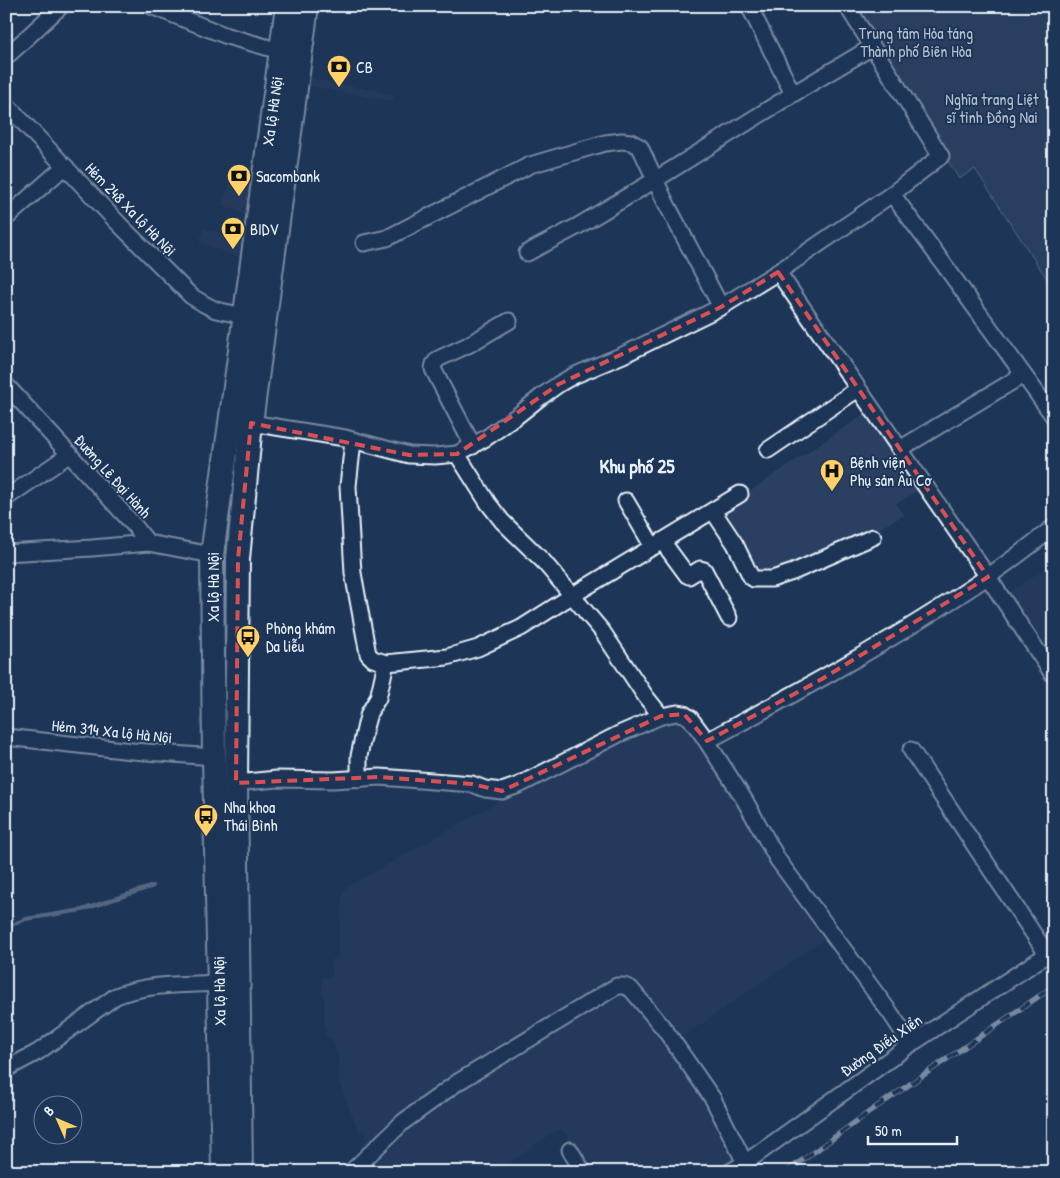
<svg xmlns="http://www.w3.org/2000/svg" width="1060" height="1178" font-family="'Patrick Hand',sans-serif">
<rect width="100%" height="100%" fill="#1d3557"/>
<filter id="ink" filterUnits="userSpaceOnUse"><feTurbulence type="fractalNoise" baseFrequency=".02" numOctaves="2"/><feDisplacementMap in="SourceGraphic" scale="10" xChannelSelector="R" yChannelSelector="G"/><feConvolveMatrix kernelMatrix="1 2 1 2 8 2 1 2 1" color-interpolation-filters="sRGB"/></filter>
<g filter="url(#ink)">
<g fill="#2a4162">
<path d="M305,77L394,94L393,102L303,85Z"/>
<path d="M233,179L255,189L251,218L221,204Z"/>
<path d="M204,228L247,243L245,259L199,243Z"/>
<path d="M869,411L922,488L896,504L904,515L873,532L794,568L755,575L719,512Z"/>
<path d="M1054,562V668L1005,595Z"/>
<path d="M682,717L829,936L671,1045L709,1101L739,1161L722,1172H588L562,1129L550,1134L505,1167L500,1172H339L346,1166L361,1149L366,1134L358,1130L342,1091L339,1082L338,1057L333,1041L326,1037L324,1025V998L322,993V977H332L330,960L337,958L342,898L345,888L519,790L662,721Z"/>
</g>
<path fill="#374d6c" stroke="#909fb2" d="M852,6H1054V290L975,169L959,179Z"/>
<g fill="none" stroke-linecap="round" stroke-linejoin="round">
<path stroke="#95a4b5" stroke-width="4" d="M6,927L26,919L82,910L153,886"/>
<defs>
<g id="minor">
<path d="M151,6L227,36L280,51"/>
<path d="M749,6L793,94"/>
<path d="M6,57L61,6"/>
<path d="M6,104L119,224L191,296L204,304L216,310L244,316"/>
<path d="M892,194L940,259L1054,417"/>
<path d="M6,218L56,174L66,167"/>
<path d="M364,243L387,238L530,165L605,143L622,141L631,142L640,147L666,203L721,307"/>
<path d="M527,253L578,226L655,180L793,94L872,47"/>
<path d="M778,272L988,577L1054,676"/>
<path d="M6,385L134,525L148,543L212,555"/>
<path d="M251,423L345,438L409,455L435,456L457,454L486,438L517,416L542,396L559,384L573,376L623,355L721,307L778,272L892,194L941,156L847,6"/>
<path d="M353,441L348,486L353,573L368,654L373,659L386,663L447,657L478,648L521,628L573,595L740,494"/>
<path d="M473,446L433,369L434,364L438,359L468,345L509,321"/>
<path d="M900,449L1023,375"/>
<path d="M768,450L858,389"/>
<path d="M457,454L488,503L502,521L543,561L602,631L646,697L661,716L677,713L684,714L690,718L702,734L744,799L778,860L891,1014L911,1044"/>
<path d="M6,498L70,454"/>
<path d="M626,501L653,547"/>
<path d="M713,511L735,544L751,577L754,579H772L793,572L873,537"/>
<path d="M662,541L687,575L689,576L700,569L704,570L729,618"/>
<path d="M6,553L92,548L148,543"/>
<path d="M6,737L132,751L214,757"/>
<path d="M707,741C802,690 897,638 987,577C1010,562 1032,544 1054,527"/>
<path d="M911,750L1047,954"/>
<path d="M359,779V756L366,724L369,713L378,698L386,663"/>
<path d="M236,783L277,779L333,780L380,777L472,784L485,789L502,791L519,785L619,734L661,716"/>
<path d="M6,1069L38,1052L116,996C148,983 184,985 219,983"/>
<path d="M570,1150L583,1172"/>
<path d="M351,1172L403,1122L458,1082L617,986H624L631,989L665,1030L713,1099L745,1163"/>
<path d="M730,1172L745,1163L911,1044L1054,950"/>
</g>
<g id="highway">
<path d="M223,1172L214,757L212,555L287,6"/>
<path d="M241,1172L236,783L238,559L251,423L307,6"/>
</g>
</defs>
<use href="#minor" stroke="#e8f1f8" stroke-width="19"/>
<use href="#highway" stroke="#e8f1f8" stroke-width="26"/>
<use href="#minor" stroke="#1d3557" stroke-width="15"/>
<use href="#highway" stroke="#1d3557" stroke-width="22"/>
<defs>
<path id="rail" d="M786,1172L875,1108L1054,986"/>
</defs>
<use href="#rail" stroke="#e8f1f8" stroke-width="5.5"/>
<use href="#rail" stroke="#1d3557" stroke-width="4" stroke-dasharray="11" stroke-linecap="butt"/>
</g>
</g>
<path d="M0 0H1060V1178H0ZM778,272L988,577L822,679L707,741L684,714L661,716L502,791L472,784L380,777L236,783L238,559L251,423L409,455L457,454L559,384L721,307Z" fill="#1d3557" fill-opacity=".55" fill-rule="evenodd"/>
<path fill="none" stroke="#da5052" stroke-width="4" stroke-dasharray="10 6" stroke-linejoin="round" d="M778,272L988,577L822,679L707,741L684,714L661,716L502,791L472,784L380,777L236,783L238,559L251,423L409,455L457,454L559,384L721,307Z"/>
<defs>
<symbol id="bank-pin" viewBox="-11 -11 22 30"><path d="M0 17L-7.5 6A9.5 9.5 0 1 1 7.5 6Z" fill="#ffd166" stroke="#1d3557"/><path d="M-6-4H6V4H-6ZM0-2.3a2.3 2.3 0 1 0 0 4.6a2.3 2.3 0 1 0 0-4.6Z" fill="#111"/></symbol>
<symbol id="hospital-pin" viewBox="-11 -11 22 30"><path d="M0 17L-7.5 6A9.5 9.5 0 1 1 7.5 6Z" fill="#ffd166" stroke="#1d3557"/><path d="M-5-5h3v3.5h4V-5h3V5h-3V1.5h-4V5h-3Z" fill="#111"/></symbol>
<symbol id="bus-pin" viewBox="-11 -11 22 30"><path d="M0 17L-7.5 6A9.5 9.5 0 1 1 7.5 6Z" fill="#ffd166" stroke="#1d3557"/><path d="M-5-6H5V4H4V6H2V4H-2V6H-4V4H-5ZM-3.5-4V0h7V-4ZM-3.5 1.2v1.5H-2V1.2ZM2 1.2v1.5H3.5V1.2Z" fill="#111"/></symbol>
</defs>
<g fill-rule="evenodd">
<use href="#bank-pin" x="325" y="53" width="28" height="38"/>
<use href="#bank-pin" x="225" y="162" width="28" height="38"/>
<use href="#bank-pin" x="219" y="215" width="28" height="38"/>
<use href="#hospital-pin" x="818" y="457" width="28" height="38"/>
<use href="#bus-pin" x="234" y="623" width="28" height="38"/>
<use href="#bus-pin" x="192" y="802" width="28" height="38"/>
</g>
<g text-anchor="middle" stroke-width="4" stroke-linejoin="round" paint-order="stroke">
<g font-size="16" fill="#b3c0ce" stroke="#1d3557">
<text x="916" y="39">Trung tâm Hỏa táng<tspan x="916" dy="18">Thành phố Biên Hòa</tspan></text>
<text x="992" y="105">Nghĩa trang Liệt<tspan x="992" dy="18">sĩ tỉnh Đồng Nai</tspan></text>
</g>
<g font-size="16" fill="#e8f1f8" stroke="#1d3557" text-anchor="start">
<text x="356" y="73">CB</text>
<text x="256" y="182">Sacombank</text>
<text x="250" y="235">BIDV</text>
<text x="850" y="468">Bệnh viện<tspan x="850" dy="18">Phụ sản Âu Cơ</tspan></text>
<text x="266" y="634">Phòng khám<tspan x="266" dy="18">Da liễu</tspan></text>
<text x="224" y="813">Nha khoa<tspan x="224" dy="18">Thái Bình</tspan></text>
</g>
<g font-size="16" fill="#e8f1f8" stroke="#1d3557">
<text transform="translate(272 111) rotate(-82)" y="6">Xa lộ Hà Nội</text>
<text transform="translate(131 209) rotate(46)" y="6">Hẻm 248 Xa lộ Hà Nội</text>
<text transform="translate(113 476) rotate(48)" y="6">Đường Lê Đại Hành</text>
<text transform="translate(213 587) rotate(-90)" y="6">Xa lộ Hà Nội</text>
<text transform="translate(112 731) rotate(6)" y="6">Hẻm 314 Xa lộ Hà Nội</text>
<text transform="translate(219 991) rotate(-91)" y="6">Xa lộ Hà Nội</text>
<text transform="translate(881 1045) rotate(-35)" y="6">Đường Điểu Xiển</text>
</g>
<g font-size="19" font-weight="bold" fill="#e8f1f8" stroke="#1d3557">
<text x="637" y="473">Khu phố 25</text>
</g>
</g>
<rect width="1060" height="1178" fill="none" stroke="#1d3557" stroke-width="25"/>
<rect x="12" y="12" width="1035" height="1153" fill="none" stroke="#e8f1f8" stroke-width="2" filter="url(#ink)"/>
<g transform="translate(58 1120) rotate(315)"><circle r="24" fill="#1d3557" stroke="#6e8097"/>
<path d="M0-4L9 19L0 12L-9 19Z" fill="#ffd166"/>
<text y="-8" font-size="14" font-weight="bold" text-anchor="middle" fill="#e8f1f8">B</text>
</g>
<path d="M868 1136v8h89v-8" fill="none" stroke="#e8f1f8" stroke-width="2.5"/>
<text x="875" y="1136" font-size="15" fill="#e8f1f8" stroke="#1d3557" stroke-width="4" paint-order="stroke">50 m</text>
</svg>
